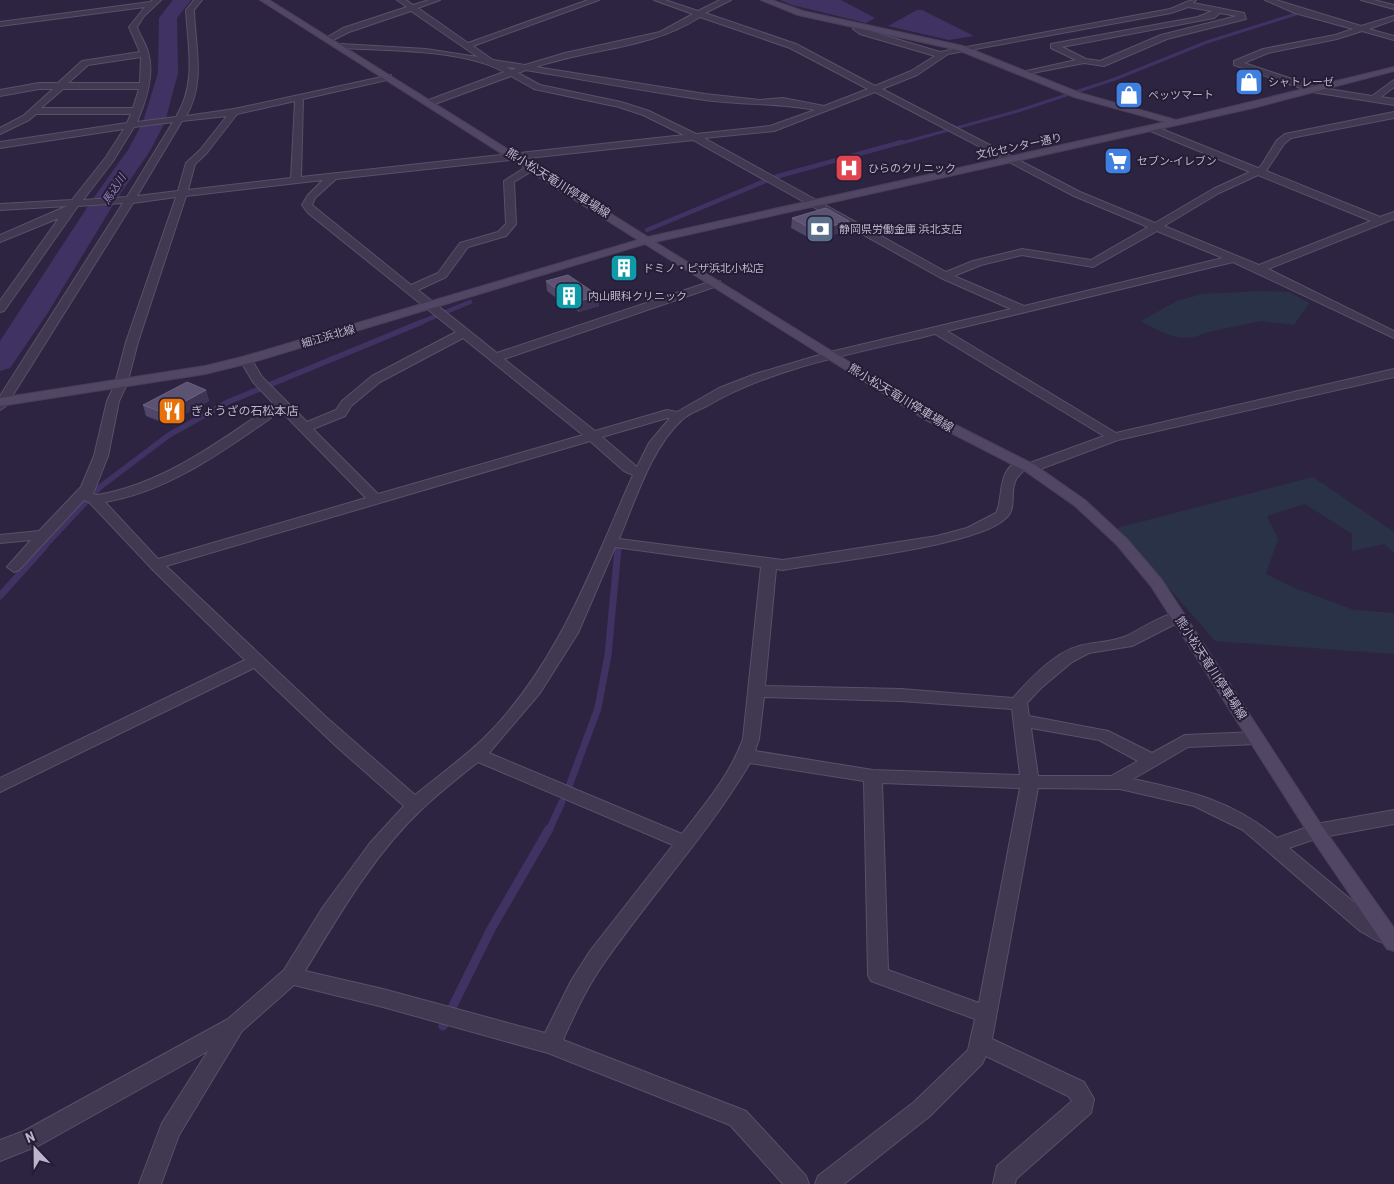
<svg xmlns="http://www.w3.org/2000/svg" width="1394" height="1184" font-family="'Roboto Condensed','Noto Sans JP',sans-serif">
<rect width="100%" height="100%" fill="#2d2441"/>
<g fill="#2a3247">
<path d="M1259,291L1289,292L1309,303L1294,325L1261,321L1204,333C1182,345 1161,332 1141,321L1177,301L1202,294Z"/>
<path d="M1313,477L1394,532V553L1384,544L1352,551V534L1305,504L1267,516L1278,539L1266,574L1297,589L1354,610L1394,613V654L1215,641L1117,528Z"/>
</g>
<g fill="#403363">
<path d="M780,0H841L875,18L866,23L792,5Z"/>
<path d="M917,10H922L974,36L949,40L888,26Z"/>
</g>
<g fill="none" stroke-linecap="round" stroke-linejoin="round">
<path stroke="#403363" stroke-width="3" d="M898,144L1018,111L1115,79L1207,42L1296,14"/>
<g stroke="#403363" stroke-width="4.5">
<path d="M647,230L775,177L902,142"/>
<path d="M419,323L470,302"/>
</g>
<path stroke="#403363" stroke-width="5.5" d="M43,548L100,487L169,435L228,402L422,322"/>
<g stroke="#403363" stroke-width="7">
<path d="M0,596L44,547"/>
<path d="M568,789L598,708L608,655L618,549"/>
<path d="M549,830L562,802"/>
</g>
<path stroke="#403363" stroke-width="9" d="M443,1026L491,929L549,829"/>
<path fill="#403363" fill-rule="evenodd" d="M173,0H191L177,18L178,73L165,122L150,151L116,200L47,314L10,368L0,371V341L92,200L128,150L143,122L158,73L159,18Z"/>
<defs>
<g id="street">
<path d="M153,0H161L144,16L137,27C140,36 146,44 148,52C155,74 146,101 137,122L176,117C197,83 188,48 186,10L194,0H202L194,10C195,47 206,82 186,116L234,109L391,75V79L303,99L301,177L684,135L643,115L619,107L534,89L511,76L432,105H426V101L504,72C463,49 389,51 341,48L337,46L341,44L426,49L478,57L411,11L349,32L331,41L324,39L343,28L407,7L397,0H406L413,5L429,0H440L418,8L468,43L588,0H599L473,46L493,60L525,65L565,53L660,32L693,14L654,0H665L698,11L720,0H731L705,13L796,44L875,86L911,71L935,56L860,34L853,29L857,25H863V29L866,30L940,52L1170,9C1180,6 1186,0 1196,0L1193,3L1244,13L1246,19L1167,39L1104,66L1084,63L1022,75L1018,73L1076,60L1051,48V44L1198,17L1212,11L1188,7L1171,13L948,54L917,75L882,89L1080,192L1155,223L1213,189L1250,172L1148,130V126H1154L1258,168L1261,166L1277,140L1285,134L1394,112V118L1291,138L1284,144L1266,171L1380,217L1394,212V219L1268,269L1394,331V338L1233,262L947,331L1116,433L1394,369V377L1118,440L1035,471L1030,472L1024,470C1022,473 1016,477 1015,482C1010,493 1017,508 1006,518C979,546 827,562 783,570L776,569L765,686L901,689L1013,698C1027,682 1043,665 1061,654C1083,640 1102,645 1124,637C1139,631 1168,609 1183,614L1186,617L1183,620L1132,646L1089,653L1072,662L1041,688L1027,703L1029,716L1108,731L1152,753L1185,735L1256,732L1262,734L1264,738L1262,742L1256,744L1188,747L1133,779C1189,791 1232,800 1277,838L1316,824L1394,810V824L1318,838L1289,848L1374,919L1394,930V943C1383,947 1370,936 1360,931L1243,830L1194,806L1120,789L1038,788L992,1039L1084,1082L1094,1099L1091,1113L1016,1179L1015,1184H993L997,1166L1072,1101L1068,1096L986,1056L982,1064L930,1116L844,1184H815L818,1176L914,1102L968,1050L975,1019L871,981L868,975L864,781L750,763C708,834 651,895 604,963C587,987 575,1013 563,1040L746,1111L806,1176L809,1184H783L730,1125L548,1053L383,1007L294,985L242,1031L179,1135L161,1184H139L162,1123L208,1051L40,1145L0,1161V1140L24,1131L228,1019L284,970L323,907L370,843L404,806L337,747L254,668L0,792V778L245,660L154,571L89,502L84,500L19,570L14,572L7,567L31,540L0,543V535L39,531L81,487L94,456L107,401L115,384L126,342L176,197L133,203L6,406L0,410V396L123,203L78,206L4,311L0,312V301L59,218L0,242V235L67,206L0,210V204L72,200L106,157L124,129L0,148V142L127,123L131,114H36L29,120L0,134V128L23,116L53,89H39L0,96V90L39,83H58L82,61L140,52L129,27L145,7L0,26V22L150,2ZM1220,13L1237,16L1161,35L1100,61L1086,59L1062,47L1198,21L1214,18ZM700,17L790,48L868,89L824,106L783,98L760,100L705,94L536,67C591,48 651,49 700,17ZM141,57L140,83H68L88,65ZM506,67L516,68L512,70ZM526,70C586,80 645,91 705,100C742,105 779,103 815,110L770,126L696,134L649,111L621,102L540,85L518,73ZM63,89H139L133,108H41ZM875,92L1074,196L1148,227L1091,260L1022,249L973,261L946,272L704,138L774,131ZM295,101L291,178L188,190L195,164L206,154L237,114ZM227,116L200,150L186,163L178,191L137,196L182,121ZM173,122L127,197L83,200L113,161L134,127ZM693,140L941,278L1011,309L826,353L755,374L719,388L677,412L667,410L595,431L504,359L720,285V281H712L497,353L418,290L446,277L468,247L506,236L516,224L514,182L535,169V165H529L504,181L506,224L498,232L460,243L438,273L411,285L312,205L315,198L336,179ZM1258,175L1371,221L1259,265L1164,226L1219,193ZM323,180L308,195L302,205L308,213L456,332L372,376L342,401L336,410L307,422L262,377L250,357H242L240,360L253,382L274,404C220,441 163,484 97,495L93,494L108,456L119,401L127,384L138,342L186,196ZM1157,231L1223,258L1024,306L954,276L981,265L1022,255L1093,267ZM935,334L1104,436L1027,464L1021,461C996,467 1004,499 996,513L967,528L937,536L783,560L619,539C635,501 652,446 683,419C690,413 699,410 707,406C775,366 859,353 935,334ZM463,338L583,435L378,494L313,429L345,416L351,406L380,382ZM281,411L366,498L158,559L105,502C171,491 227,448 281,411ZM667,418H670L649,443L637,467L602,437ZM590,441L624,471L633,475C592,567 557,667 483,739C462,759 437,777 415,795L326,717L166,566ZM615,547L761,567L743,739C730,775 705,804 682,834L489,753L540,693L578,633ZM764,697L901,701L1012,709L1020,775L873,770L755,751L759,739ZM1031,728L1099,740L1138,761L1111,776H1038ZM478,762L673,845L590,951L571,981L545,1033L383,989L305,971C339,915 374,854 422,809C440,792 459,777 478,762ZM882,783L1020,788L979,1003L888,970Z"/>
<path d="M1265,0H1276L1361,26L1394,16V20L1369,29L1394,36V40L1362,31L1337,39L1268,53L1244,63L1316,87L1372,96L1394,80V87L1381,97L1394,99V105L1312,92L1234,65V61L1263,49L1335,35L1353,29L1295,13Z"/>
<path d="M1361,0H1374L1394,5V9Z"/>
</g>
<path id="secondary" d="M260,0H269L648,237L1165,122L1074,97L958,50L798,15L761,0H772L803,11L963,46L1080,93L1176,120L1394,67V71L1253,108L655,242L932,413L1035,465L1085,500L1127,539L1162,580L1322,826L1394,928V951L1387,949L1310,836L1151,586L1117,545L1075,506L1025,471L924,419L645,244L250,363L205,374L0,406V398L205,366L242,357L638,240Z"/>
</defs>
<use href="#street" stroke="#585168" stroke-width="2"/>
<use href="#secondary" stroke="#473f57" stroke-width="2"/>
<use href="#street" fill="#403951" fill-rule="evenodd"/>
<use href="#secondary" fill="#514664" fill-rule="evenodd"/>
</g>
<g fill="#504667">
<path d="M792,218L849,221L848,230L815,241L791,228Z"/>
<path d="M546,281L599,296V306L579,312L574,308L571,309L547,291Z"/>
<path d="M206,390L209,401L167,424L146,416L143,405Z"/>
</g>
<g fill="#3d3453">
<path d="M849,221L848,230L815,241V231Z"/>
<path d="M599,296V306L579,312V301Z"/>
<path d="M573,297L574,308L571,309L570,299Z"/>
<path d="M206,390L209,401L167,424L164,413Z"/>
</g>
<g fill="#5c5271" stroke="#6b627f">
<path d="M826,208L849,221L815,231L792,218Z"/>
<path d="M568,275L599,296L579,301L573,297L570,299L546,281Z"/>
<path d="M187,382L206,390L164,413L143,405Z"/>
</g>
<defs>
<symbol id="shop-square" viewBox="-11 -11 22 22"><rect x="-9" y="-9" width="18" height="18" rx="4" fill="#3f7fe0" stroke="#251d36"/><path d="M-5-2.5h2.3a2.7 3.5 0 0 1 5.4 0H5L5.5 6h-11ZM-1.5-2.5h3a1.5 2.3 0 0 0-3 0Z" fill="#fff"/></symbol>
<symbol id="supermarket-square" viewBox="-11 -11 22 22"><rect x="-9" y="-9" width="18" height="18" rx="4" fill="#3f7fe0" stroke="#251d36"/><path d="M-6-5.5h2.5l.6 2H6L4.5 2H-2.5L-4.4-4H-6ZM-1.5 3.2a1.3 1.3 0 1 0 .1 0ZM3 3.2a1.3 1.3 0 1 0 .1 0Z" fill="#fff"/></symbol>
<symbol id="hospital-square" viewBox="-11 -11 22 22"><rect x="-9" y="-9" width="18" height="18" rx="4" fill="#e0444e" stroke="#251d36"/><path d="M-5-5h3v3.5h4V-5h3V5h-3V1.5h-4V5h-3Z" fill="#fff"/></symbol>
<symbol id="bank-square" viewBox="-11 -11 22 22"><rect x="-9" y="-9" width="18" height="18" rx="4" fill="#5c6f8a" stroke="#251d36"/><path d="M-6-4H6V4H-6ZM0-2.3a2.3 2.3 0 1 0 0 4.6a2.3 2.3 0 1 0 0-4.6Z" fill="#fff"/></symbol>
<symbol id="building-square" viewBox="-11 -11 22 22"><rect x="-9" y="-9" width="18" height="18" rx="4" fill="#0f9aa8" stroke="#251d36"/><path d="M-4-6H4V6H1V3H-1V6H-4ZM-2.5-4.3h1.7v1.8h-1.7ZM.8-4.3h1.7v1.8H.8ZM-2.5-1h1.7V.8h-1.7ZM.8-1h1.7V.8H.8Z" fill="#fff"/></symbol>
<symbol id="restaurant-square" viewBox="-11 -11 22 22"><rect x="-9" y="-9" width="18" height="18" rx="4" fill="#e8710a" stroke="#251d36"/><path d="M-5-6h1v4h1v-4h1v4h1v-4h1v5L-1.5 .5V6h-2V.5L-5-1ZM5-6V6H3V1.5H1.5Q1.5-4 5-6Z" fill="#fff"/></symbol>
</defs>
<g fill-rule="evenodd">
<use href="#shop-square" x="1233" y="66" width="32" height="32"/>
<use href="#shop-square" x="1113" y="79" width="32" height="32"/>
<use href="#supermarket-square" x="1102" y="145" width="32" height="32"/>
<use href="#hospital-square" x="833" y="152" width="32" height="32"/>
<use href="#bank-square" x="804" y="213" width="32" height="32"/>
<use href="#building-square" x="608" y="252" width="32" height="32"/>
<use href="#building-square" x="553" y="280" width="32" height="32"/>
<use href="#restaurant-square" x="156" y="395" width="32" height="32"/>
</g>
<g text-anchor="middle" stroke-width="4" stroke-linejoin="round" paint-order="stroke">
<g font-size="11" fill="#bdb5cb" stroke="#251d36" text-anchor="start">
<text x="1268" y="86">シャトレーゼ</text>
<text x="1148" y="99">ペッツマート</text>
<text x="1137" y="165">セブン-イレブン</text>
<text x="868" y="172">ひらのクリニック</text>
<text x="839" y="233">静岡県労働金庫 浜北支店</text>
<text x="643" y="272">ドミノ・ピザ浜北小松店</text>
<text x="588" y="300">内山眼科クリニック</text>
</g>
<g font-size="11" fill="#bdb5cb" stroke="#251d36">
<text transform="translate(1019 146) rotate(-12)" y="4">文化センター通り</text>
<text transform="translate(328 336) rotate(-16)" y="4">細江浜北線</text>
</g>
<g font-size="11" font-style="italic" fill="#9283b8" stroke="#251d36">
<text transform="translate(114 189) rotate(-57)" y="4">馬込川</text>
</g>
<g font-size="12" fill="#bdb5cb" stroke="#251d36">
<text transform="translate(558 183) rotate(32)" y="4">熊小松天竜川停車場線</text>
<text transform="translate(901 398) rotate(31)" y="4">熊小松天竜川停車場線</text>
<text transform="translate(1211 668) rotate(57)" y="4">熊小松天竜川停車場線</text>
</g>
<g font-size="12" fill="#bdb5cb" stroke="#251d36" text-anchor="start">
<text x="191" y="415">ぎょうざの石松本店</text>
</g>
</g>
<g transform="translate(35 1149) rotate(338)" stroke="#251d36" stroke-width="4" paint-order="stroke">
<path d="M0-4L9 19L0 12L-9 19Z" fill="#bdb5cb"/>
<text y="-8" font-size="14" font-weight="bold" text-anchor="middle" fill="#bdb5cb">N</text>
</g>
</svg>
